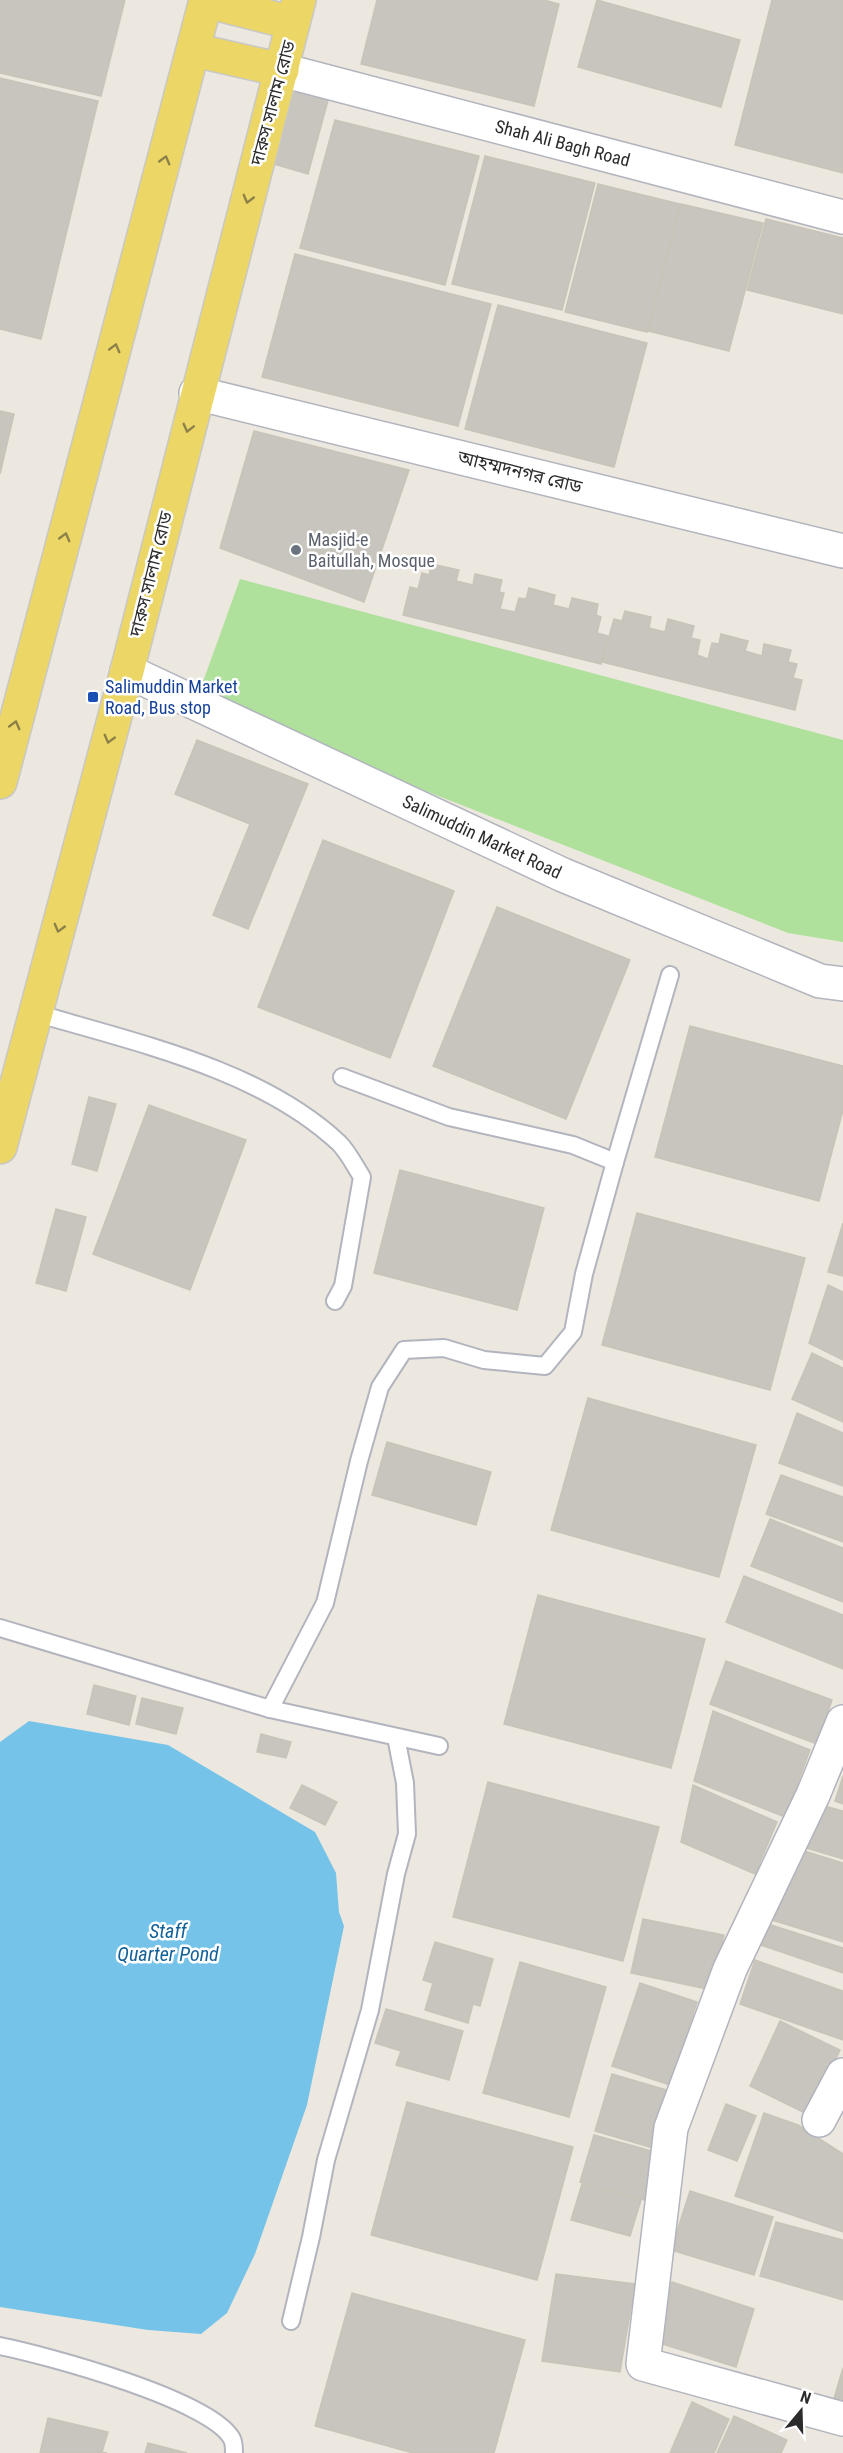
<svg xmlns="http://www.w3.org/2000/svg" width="843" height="2453" font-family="'Roboto Condensed','Noto Sans Bengali',sans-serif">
<rect width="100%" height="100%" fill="#ede8df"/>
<path fill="#afe19d" d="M240,579L843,740V942L788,933L196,701Z"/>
<path fill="#76c3ea" d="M29,1721L168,1745L315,1832L336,1873L339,1912L344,1926L307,2105L255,2254L227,2313L201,2334L148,2330L0,2307V1742Z"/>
<g fill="#c8c4be" stroke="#c8c4b8" stroke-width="1.5">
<path d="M0,0H125L101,96L0,73Z"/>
<path d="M377,0H544L559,4L534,106L361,64Z"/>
<path d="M597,0L740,40L721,107L578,67Z"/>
<path d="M772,0H843V173L735,145Z"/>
<path d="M0,78L98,101L41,339L0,329Z"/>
<path d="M289,82L330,93L308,174L267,162Z"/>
<path d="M335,120L479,156L445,285L300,248Z"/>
<path d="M485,156L595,183L562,310L452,284Z"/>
<path d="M598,184L680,204L647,332L565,312Z"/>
<path d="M681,204L763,223L729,351L648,331Z"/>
<path d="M766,219L843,238V314L747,290Z"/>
<path d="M295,254L491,304L458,426L262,377Z"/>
<path d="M498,305L647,343L614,467L465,429Z"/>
<path d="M0,411L14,414L0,474Z"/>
<path d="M254,431L409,470L364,602L220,548Z"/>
<path d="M432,564L459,570L456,581L473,585L475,574L502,580L499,592L504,593L500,609L515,612L519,598L526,599L529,588L555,595L553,605L569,609L572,598L598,604L596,615L601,617L597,633L608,636L601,664L403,615L410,587L418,589L422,573L429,575Z"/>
<path d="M625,611L651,617L649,628L665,632L668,619L694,626L691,638L700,640L697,655L708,659L712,643L719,644L721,634L748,641L745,651L762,656L764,644L791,650L788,662L797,664L793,678L802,680L795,710L602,662L614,619L622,621Z"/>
<path d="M197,740L308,784L248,929L213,915L250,824L175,794Z"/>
<path d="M323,840L454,891L390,1058L258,1007Z"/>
<path d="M497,907L630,960L566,1119L433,1066Z"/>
<path d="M690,1026L843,1066V1110L819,1201L655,1157Z"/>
<path d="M89,1097L116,1104L97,1171L72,1164Z"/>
<path d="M149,1105L246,1140L190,1290L93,1254Z"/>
<path d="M400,1170L544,1208L517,1310L374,1273Z"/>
<path d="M56,1209L86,1217L66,1291L36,1283Z"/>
<path d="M637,1213L805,1258L770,1390L602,1345Z"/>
<path d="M843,1223V1276L828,1272Z"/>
<path d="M828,1285L843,1292V1360L809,1343Z"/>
<path d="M812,1353L843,1368V1422L792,1399Z"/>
<path d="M588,1398L756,1445L719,1577L551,1530Z"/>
<path d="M797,1413L843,1433V1486L779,1463Z"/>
<path d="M387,1442L491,1472L476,1525L372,1495Z"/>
<path d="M781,1475L843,1497V1542L766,1514Z"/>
<path d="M770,1519L843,1548V1602L751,1566Z"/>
<path d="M744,1576L843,1615V1669L726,1622Z"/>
<path d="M538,1595L705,1639L671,1768L504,1724Z"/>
<path d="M726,1661L832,1700L817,1744L710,1704Z"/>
<path d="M94,1685L136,1696L129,1725L87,1714Z"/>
<path d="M142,1698L183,1708L176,1734L136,1724Z"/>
<path d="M713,1711L810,1750L785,1817L694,1781Z"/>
<path d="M261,1734L291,1742L286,1758L257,1752Z"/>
<path d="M843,1776V1804L835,1801Z"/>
<path d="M488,1782L659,1827L623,1961L453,1917Z"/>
<path d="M302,1785L337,1802L325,1825L290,1808Z"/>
<path d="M693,1785L777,1822L755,1874L681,1842Z"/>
<path d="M821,1805L843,1811V1859L803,1847Z"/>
<path d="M801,1850L843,1863V1942L772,1920Z"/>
<path d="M643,1919L724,1935L712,1990L631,1973Z"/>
<path d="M759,1921L843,1948V1973L752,1942Z"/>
<path d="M435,1942L493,1959L480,2006L473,2004L468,2023L425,2010L433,1983L423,1980Z"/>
<path d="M755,1960L843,1991V2040L740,2004Z"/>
<path d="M520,1962L606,1987L569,2117L483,2093Z"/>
<path d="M640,1983L697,2002L670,2085L612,2066Z"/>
<path d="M386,2009L463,2031L449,2080L396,2065L401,2051L375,2043Z"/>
<path d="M780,2021L840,2050L809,2115L750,2086Z"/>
<path d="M612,2074L670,2091L653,2148L595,2131Z"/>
<path d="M407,2102L573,2147L537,2280L371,2235Z"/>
<path d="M726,2104L756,2116L737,2161L708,2150Z"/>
<path d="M764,2113L798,2125L843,2154V2232L735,2196Z"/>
<path d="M594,2135L659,2153L645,2200L580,2182Z"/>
<path d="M582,2184L641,2200L630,2236L571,2220Z"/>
<path d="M690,2191L773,2217L754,2275L671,2250Z"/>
<path d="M776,2222L843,2240V2300L760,2276Z"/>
<path d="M556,2274L635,2284L620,2372L542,2361Z"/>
<path d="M672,2282L754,2309L736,2367L653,2341Z"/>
<path d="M352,2293L525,2340L494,2453H413L315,2426Z"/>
<path d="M843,2368V2408L832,2405Z"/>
<path d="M692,2402L729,2419L714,2453H670Z"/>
<path d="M734,2416L787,2440L781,2453H717Z"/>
<path d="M48,2418L108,2432L102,2452L107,2453H40Z"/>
<path d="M148,2443L187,2453H145Z"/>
</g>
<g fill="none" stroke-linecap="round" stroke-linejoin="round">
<defs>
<g id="lane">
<path d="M36,1013C136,1043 260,1069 339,1143C348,1152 355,1166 362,1177L343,1286L335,1301"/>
<path d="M615,1162L670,975"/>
<path d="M0,1628L270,1709L439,1746"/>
<path d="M270,1709L325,1603L359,1461L380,1387L404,1350L444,1348L484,1360L545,1366L573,1332L584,1274L615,1162L573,1145L449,1117L342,1077"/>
<path d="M291,2321L311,2237L326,2160L370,2010L396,1874L407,1834L405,1783L396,1737"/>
<path d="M0,2346C45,2355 212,2400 232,2439C234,2443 234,2449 234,2453"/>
</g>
<g id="street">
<path id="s1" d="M282,70L843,217"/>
<path d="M196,393L843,551"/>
<path id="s2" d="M127,671L563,875L820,981L843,984"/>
<path d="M843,1722L813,1795L730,1969L671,2128L643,2364L843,2419"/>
<path d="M819,2120L843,2075"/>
</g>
<g id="primary">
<path d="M206,1L293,23"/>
<path d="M194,50L282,70"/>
<path d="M0,782L206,0"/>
<path d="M0,1147L127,671L299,0"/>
</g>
</defs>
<use href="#lane" stroke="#b2b4be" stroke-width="20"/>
<use href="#street" stroke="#b2b4be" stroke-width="36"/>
<use href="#primary" stroke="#c8c8c8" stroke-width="36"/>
<use href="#lane" stroke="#fff" stroke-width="16"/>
<use href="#street" stroke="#fff" stroke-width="33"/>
<use href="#primary" stroke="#ecd665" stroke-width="33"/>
</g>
<defs><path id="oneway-chevron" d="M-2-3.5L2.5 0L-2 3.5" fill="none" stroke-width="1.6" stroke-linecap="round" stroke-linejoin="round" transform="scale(1.5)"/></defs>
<g stroke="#8c8148">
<use href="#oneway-chevron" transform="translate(165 160) rotate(-75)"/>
<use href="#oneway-chevron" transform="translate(248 199) rotate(105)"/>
<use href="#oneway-chevron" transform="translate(115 348) rotate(-75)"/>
<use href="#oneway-chevron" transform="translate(188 428) rotate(104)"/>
<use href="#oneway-chevron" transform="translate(65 537) rotate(-75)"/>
<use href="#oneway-chevron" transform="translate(15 725) rotate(-75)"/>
<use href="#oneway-chevron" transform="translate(109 739) rotate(105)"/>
<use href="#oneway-chevron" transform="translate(59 928) rotate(105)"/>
</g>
<circle fill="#6b7280" stroke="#fff" stroke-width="2" cx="296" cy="550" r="6"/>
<rect fill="#1a4fb4" stroke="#fff" stroke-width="2" x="87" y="691" width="12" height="12" rx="3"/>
<g text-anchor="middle" stroke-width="5" stroke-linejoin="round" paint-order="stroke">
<g font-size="18" fill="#2c2c2c" stroke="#fff">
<text transform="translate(273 103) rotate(-75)" y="6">দারুস সালাম রোড</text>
<text dy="6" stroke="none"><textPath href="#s1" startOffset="290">Shah Ali Bagh Road</textPath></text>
<text transform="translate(520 472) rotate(14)" y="6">আহম্মদনগর রোড</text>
<text transform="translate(151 574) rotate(-76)" y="6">দারুস সালাম রোড</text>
<text dy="6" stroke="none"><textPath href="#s2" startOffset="392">Salimuddin Market Road</textPath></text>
</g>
<g font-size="18" fill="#5b616d" stroke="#fff" text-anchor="start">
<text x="308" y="546">Masjid-e<tspan x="308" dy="21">Baitullah, Mosque</tspan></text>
</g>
<g font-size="18" fill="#164399" stroke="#fff" text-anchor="start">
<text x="105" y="693">Salimuddin Market<tspan x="105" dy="21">Road, Bus stop</tspan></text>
</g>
<g font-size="20" font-style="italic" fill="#136199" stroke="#fff">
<text x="168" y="1938">Staff<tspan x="168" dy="23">Quarter Pond</tspan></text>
</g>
</g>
<g transform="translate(801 2411) rotate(19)" stroke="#ffffff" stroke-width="4.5" paint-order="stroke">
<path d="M0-4.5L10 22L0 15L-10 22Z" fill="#2c2c2c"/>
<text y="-9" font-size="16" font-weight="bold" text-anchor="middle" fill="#2c2c2c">N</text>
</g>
</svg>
